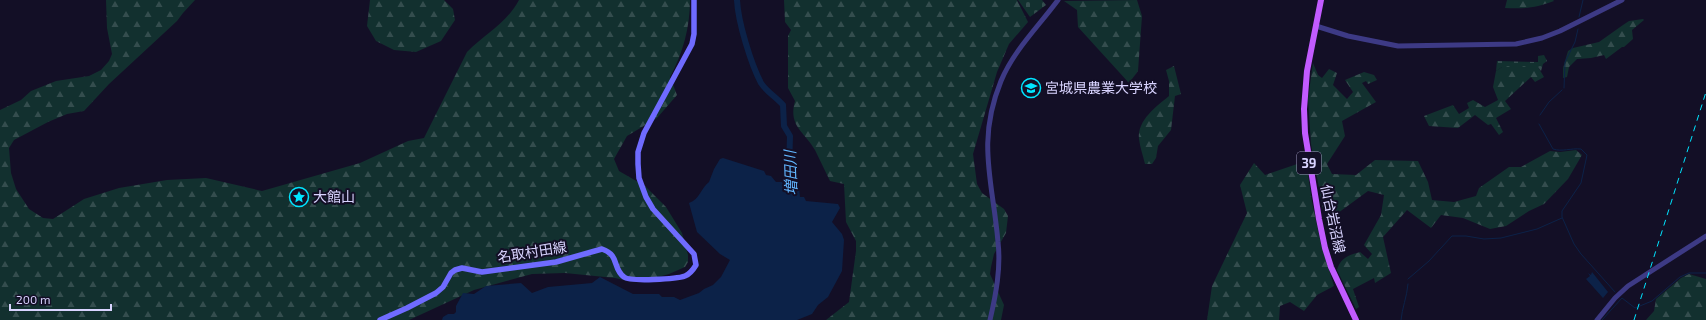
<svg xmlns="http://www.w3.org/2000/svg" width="1706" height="320" font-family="'Exo 2','Noto Sans JP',sans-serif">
<defs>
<pattern id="forest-firs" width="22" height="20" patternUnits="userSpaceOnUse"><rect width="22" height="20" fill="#12302f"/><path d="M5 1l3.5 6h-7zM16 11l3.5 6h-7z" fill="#344d4e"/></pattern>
<pattern id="cemetery-stones" width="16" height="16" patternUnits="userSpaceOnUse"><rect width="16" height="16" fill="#12302f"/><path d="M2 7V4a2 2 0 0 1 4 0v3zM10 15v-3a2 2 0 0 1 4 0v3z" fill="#344d4e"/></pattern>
</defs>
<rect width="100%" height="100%" fill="#130f26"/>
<g fill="url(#forest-firs)">
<path d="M106,0H195L183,13L177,21L109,84L84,111L67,114L48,122L14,140L9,148L11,173L16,189L29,209L43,218L53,219L84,199L119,188L167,180L206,178L262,191L360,163L408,141L424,138L467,52C485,34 507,23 519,0H690C690,27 683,53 670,77L677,95L657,118L627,136L614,159L619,171L645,186L666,207L682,233L688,255V262L685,267L669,274L647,280L634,282L615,278L565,273L532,274L474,290L409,320H0V110L21,100L31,91L56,81L89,76L101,70L109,61L112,54L107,28Z"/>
<path d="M370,0H444L453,9L455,20L441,41L416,52L394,50L376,41L367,26Z"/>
<path d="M784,0H1017L1028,22L1009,44L997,72L973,154L977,184L982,193L1004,209L1008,216L1006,233L994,254L991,267L990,274L1004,305L1001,320H826L849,302L856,251V241L846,222L844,184L830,181C825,171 820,160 815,150C804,131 788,126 795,101L788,88V36L791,30L785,22Z"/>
<path d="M1137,0L1142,16L1138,71L1129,83L1078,27L1077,10L1064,1Z"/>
<path d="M1507,0H1553L1554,1C1535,8 1524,9 1505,8Z"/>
<path d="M1643,19L1644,20L1632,30L1633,39L1624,47H1622L1606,59L1604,55L1591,58L1577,59L1569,67L1567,77L1563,78V68L1568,51L1573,48L1599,42L1623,25L1629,21Z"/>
<path d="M1313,63L1318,75L1322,78L1329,69L1337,73L1333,85L1347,99L1353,92L1345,80L1364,72L1374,75L1377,80L1368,84L1366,81L1362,83L1376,102L1342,121L1345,136L1327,164L1332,174L1356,175L1375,160L1418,161L1428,182L1432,200L1454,202L1476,196L1479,188L1509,167H1521L1550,151L1560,152L1576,150L1582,155L1568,179L1544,204L1529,211L1506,226L1490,229L1463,218L1441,215L1431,228L1407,210L1383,237L1391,273L1375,283L1374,278L1353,289L1359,307L1356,309L1337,270C1340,258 1349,255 1360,252L1368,259L1372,254L1364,245L1381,215L1384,195L1368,191L1338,213L1331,207L1323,210L1311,144L1308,99Z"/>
<path d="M1174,66L1181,94L1175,96L1171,130L1158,146L1156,158L1152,164H1145C1143,156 1140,147 1139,139C1137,120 1157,106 1169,96V81L1166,70Z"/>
<path d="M1502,67H1538L1544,77L1535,82L1531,77L1505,101L1511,109L1496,118L1503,132L1499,135L1491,124L1488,125L1475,115L1458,128L1429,126L1424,116L1453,105L1459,114L1469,108L1467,103L1473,100L1485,107L1498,100L1493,87L1496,71Z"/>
<path d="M1306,161L1312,202L1321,244L1334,286L1317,295L1304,311L1290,302L1280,306L1279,320H1207L1212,286L1247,213L1240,185L1254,163L1265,175Z"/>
<path d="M1689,274L1706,279V320H1646L1654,311L1656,299L1681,278Z"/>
</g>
<g fill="url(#cemetery-stones)">
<path d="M1018,0H1042L1046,5L1030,17Z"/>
<path d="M1544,55L1547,61L1543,64L1541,71L1538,67H1502L1496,71L1497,61L1538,62V56Z"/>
</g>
<g fill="#0c2248">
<path d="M723,158L764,171L766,175L771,176L776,182H782L784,186L799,187L800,197H804L806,201L838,204L840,208L832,222L842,234L844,240L842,271L828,297L818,305L812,314L797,320H442L443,317L448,314H454L456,312V306L463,293L474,294L486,286L521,283L532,293L548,287L592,283L600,277L633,294H659L662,297H674L680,300L699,293L704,289L713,285L721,277L730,260L720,254L697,232L689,203C700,199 701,188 709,182L714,169L720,159Z"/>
<path d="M1592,272L1608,292L1603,298L1586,279L1590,276L1588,273L1591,275Z"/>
</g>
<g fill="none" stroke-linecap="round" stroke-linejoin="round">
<g stroke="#0c2248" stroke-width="1">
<path d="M1579,17L1583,0"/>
<path d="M1564,88L1565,62L1575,42L1578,29"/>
<path d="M1540,115L1549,102L1562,90"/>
<path d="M1539,124L1553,149C1562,152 1571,148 1581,149L1587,155L1581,183L1562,211V217L1574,244L1581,254L1615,292"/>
<path d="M1408,279L1429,261L1452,236H1466L1484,239L1501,238L1537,229L1562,218"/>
<path d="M1401,320C1402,308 1407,297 1408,284"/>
<path d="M1602,320L1622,298L1635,308L1652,301L1680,277L1689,273H1706"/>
</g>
<path stroke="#0c2248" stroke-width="6" d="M737,0C738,22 751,64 761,83C766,91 777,98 783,105L784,126L790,136L789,169L794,196"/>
<g stroke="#3d3a85" stroke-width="5">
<path d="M1316,26L1348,36L1398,46L1516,44L1542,38L1560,31L1622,0"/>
<path d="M990,320C996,294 1001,268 998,242C993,182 976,142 1001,81C1014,50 1038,27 1058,0"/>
<path d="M1597,320L1615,298L1628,286L1706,236"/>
</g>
<path stroke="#6f6bff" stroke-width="5.5" d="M380,320L407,308L436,293L443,287L451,273L455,270L462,268L482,272L556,262L602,249C620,255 612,268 624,277C630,282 677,279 685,276C690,274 693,270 696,265L694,254L653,209L646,197L639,178L638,164V152L644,133L692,44L694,34V0"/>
<path stroke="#c25bff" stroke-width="6" d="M1321,0L1307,71L1304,109L1305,133L1319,219L1325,248L1331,267L1356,320"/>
<path stroke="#00e5ff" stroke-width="1" stroke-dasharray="6 5" stroke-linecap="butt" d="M1634,320L1706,92"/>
</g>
<defs>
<symbol id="university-ring" viewBox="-11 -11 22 22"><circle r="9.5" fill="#130f26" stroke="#00e5ff" stroke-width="1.5"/><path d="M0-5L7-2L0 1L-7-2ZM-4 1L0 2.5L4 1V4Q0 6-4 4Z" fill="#00e5ff"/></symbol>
<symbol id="sight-ring" viewBox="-11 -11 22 22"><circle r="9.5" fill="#130f26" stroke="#00e5ff" stroke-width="1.5"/><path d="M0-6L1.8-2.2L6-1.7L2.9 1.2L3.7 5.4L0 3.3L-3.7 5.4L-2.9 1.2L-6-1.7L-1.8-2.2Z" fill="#00e5ff"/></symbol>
</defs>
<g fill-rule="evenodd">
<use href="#university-ring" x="1020" y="77" width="22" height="22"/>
<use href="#sight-ring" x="288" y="186" width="22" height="22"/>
</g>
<g text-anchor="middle" stroke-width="4" stroke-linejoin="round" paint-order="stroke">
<rect fill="#130f26" stroke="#9e99be" stroke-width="1" x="1297" y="152" width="24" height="22" rx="3"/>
<g font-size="13" font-weight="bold" fill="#d9d4ff">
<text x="1309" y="168">39</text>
</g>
<g font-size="14" fill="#d9d4ff" stroke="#130f26" text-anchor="start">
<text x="1045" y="93">宮城県農業大学校</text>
<text x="313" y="202">大館山</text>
</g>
<g font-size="14" fill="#d9d4ff" stroke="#130f26">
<text transform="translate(1333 219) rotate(78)" y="5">仙台岩沼線</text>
<text transform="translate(532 252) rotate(-9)" y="5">名取村田線</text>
</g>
<g font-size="15" font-style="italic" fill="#62b6ff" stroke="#130f26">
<text transform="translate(791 173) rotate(-92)" y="5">増田川</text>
</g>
</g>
<path d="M10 304v6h101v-6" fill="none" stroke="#d9d4ff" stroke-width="2"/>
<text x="16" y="304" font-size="12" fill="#d9d4ff" stroke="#130f26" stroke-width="3" paint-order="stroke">200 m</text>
</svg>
